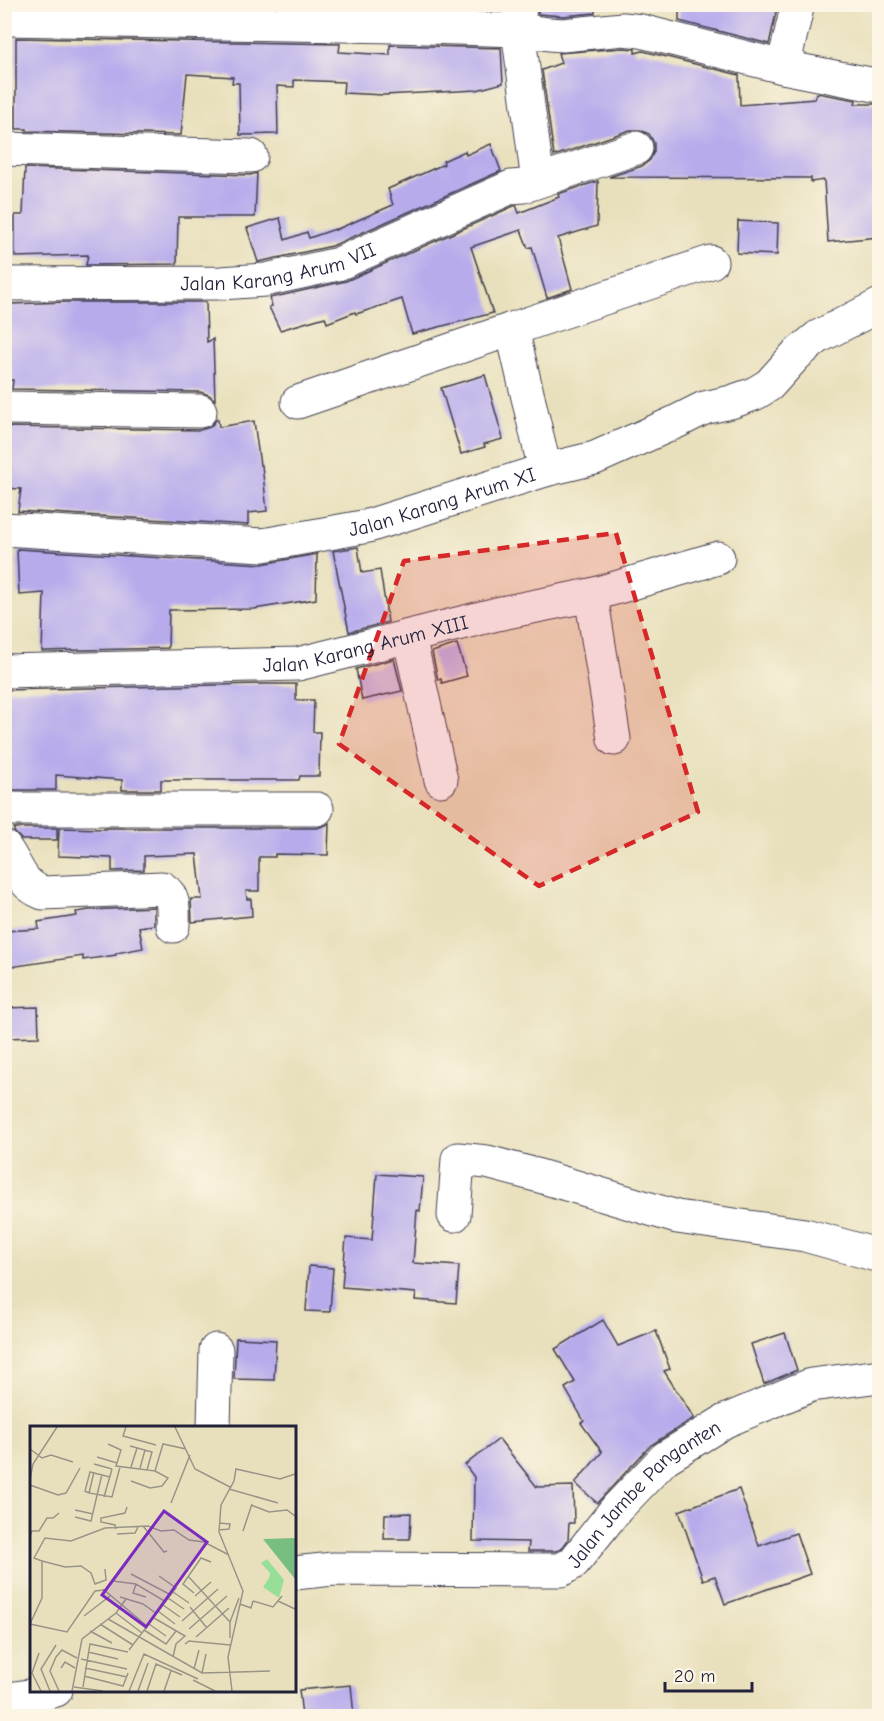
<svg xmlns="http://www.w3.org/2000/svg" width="884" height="1721" font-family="'Comic Neue',sans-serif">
<rect width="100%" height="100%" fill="#fcf5e5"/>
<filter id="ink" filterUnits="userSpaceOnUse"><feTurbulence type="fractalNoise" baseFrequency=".0167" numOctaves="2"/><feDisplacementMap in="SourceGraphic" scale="12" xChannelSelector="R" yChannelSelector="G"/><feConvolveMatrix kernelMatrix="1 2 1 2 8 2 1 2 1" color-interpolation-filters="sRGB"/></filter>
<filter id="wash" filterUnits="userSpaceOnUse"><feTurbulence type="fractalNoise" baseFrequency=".008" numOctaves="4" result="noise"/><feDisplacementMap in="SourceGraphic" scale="24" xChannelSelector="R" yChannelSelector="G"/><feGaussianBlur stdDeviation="1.35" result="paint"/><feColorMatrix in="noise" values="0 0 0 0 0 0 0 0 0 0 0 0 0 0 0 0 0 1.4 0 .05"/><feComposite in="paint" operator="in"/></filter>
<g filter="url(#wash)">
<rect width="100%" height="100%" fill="#e8e0bc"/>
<g id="blocks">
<g fill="#b8abec">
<path d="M392,4H501V11L392,7Z"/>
<path d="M539,4H595V13L563,16L538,14Z"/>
<path d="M679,4H729L777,9L769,44L679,21Z"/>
<path d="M16,38L340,44L339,52L390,55V45L501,48L503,83L477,90L384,95L343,93L344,82L294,80V87L277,86L278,134L240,135L239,83H232L233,77L187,74L181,135L27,131V129H16Z"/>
<path d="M623,48L635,49V53L643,51L739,75L740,105L815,99L817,93L856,100L855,104H879V177H878L879,237L828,242L824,180L811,182V178L609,177L642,166L650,160L654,151V143L649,134L640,130H630L554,156L542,70L561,63L558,53Z"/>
<path d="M491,144L501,171L332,246L258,262L247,228L280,218L285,240L307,232L309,238L335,229V230L393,205L388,189L444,164L443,161L465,151L466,155Z"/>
<path d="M25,168L250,175L257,173L255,217H178L177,264L86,265L88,255L15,257V215H23Z"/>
<path d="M598,181L597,226L558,238L572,289L547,298L532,247L528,248L521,230L471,247L493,313L412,334L402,299L356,314L355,312L327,323L325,317L280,330L269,307L272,306L270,298L346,281L516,205L519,213L559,197L558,194Z"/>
<path d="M738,221L778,223L777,255L737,253Z"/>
<path d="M68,302H206L207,342L213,339L215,400L209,395L200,392L12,389L13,380H4V350H6L9,304Z"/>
<path d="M485,375L503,439L484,444L485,447L461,454L441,388Z"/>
<path d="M217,419H218L219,427L254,421L260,465H262L267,511L248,513V525L18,511L21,489L4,488V466L8,427L200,430L210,427Z"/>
<path d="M358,547L362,573L380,570L388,622L349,632L333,551Z"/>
<path d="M17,549L262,564L317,554L316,599L254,609L169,610L168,648L42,651L44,593L19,595Z"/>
<path d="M457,644L467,676L442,683L441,679L438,680L432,652Z"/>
<path d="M394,659L402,691L362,700L356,669Z"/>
<path d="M259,684H296V700H314L313,732H320L319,776H300L299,780H161V790H122V780L56,775V790H4L5,690Z"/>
<path d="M329,823L328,855L275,854V857H259V891H246L247,899H251L252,916L192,922L191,899H202L197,854L144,856V870L112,871V858L58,856L59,828L105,829V828H317L326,825Z"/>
<path d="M14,828H57V840H22L14,832Z"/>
<path d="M154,907V925L139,927L143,948L116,953V955L83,960V956L4,968V931L39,929L38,922L77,916L76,912L89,910Z"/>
<path d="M38,1007L39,1037L4,1038V1008Z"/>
<path d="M377,1174L423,1177L420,1211L417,1210L413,1263L459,1266L456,1303L415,1300L416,1293L342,1287L346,1238L372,1240Z"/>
<path d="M309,1266L333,1268L330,1312L306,1311Z"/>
<path d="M603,1320L618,1346L656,1331L670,1369L664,1371L694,1418L651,1445L597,1503L575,1483L602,1452L581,1423L584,1421L565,1388L575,1382L555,1349Z"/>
<path d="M785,1333L797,1370L764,1384L751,1344Z"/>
<path d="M236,1338L276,1340L274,1380L234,1379Z"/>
<path d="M499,1439L537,1487L573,1486L574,1523H569L568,1540L561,1549L556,1551H528L529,1542L473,1541L474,1477L465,1465Z"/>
<path d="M739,1489L759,1546L796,1533L810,1574L725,1604L715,1576L703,1580L679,1511Z"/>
<path d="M411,1513L410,1539H384L385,1514Z"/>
<path d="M351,1685L354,1716H302L299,1690Z"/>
</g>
</g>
</g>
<g filter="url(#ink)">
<use href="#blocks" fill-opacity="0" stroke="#403e4e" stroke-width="1.5"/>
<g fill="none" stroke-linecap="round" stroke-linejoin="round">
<defs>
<g id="minor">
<path d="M520,4L518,30L537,174L535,182"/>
<path d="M4,19L394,26L518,30L549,34L563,35L623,29L641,31L783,67L880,86"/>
<path d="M783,67L798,4"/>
<path d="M4,149L251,156"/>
<path id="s1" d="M4,284L221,283L265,280L338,264L511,187L524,186L636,148"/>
<path d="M512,329L711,262"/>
<path d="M4,408L200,411"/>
<path d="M545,470L595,458L676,422L704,408L731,402L754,394L769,385L796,355L818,337L880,305"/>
<path id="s2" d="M4,529L263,545L368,526L545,470L512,329L298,402"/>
<path d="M591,595L614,739"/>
<path d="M409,636L441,780"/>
<path id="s3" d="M4,671L298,664L497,614L591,595L718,558"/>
<path d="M4,809H317"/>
<path d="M4,847C18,865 19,884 43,893L162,888C176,897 173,912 173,926"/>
<path d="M454,1215L458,1159L487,1162L536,1175L677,1217L805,1235L880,1256"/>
<path d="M214,1427L216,1350"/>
<path id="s4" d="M294,1573L333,1569L561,1570L573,1563L617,1508L665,1458L725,1421L811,1385L880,1376"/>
<path d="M4,1700L46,1693L56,1690"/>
</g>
</defs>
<use href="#minor" stroke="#403e4e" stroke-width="35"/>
<use href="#minor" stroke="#fff" stroke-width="33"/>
</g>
</g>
<path fill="#d62828" fill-opacity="0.2" stroke="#d62828" stroke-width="4.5" stroke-dasharray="12 8" stroke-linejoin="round" d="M616,533L698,812L539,886L339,744L404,561Z"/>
<g text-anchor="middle" stroke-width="4.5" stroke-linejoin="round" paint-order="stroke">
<g font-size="20" fill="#22223b" stroke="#fcf5e5">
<text dy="7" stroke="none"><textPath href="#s1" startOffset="276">Jalan Karang Arum VII</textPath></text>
<text dy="7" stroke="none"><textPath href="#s2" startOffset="444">Jalan Karang Arum XI</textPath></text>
<text dy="7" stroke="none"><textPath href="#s3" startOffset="364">Jalan Karang Arum XIII</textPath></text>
<text dy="7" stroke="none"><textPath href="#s4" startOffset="381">Jalan Jambe Panganten</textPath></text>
</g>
</g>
<g transform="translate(30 1426)">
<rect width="266" height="266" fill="#e8e0bc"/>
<path d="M237,133L254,154L249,172L233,161L239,152L240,147L231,137Z" fill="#97df99"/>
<path d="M265,112V153L233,113Z" fill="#79be81"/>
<path fill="none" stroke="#999488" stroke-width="1.5" d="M96,1L93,10L126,19M145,1L165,43L200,61M78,18L91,24L86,40L125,45L133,18L156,23M100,20L122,26L117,44M0,23L12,32L21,29L43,36M67,31L87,37M64,38L82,43M101,41L107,22M110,42L115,24M64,46L59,67L82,71L90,41M0,53L3,38L27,1M101,55L120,62L132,60L138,52L125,45M0,59L28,69L36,67L50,42M199,63L248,77M59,67L55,65L60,46L80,51M74,71L82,43M141,77L160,29M221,79L239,86L257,84L265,90M45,84L63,88M45,91L61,95L72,48M189,97L200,98L199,103L189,104M113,100L134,126L137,125M86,103L85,99L71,96V92L95,87L97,81M213,105L222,78M87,108L105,107L108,101M0,110L2,105H9L17,92H23L29,87M12,135L35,141L51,140L61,147L65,158L76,154L75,143M101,148L141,169M158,150L200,196V212M83,155L106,158M73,163L117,200M143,166L159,177M164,167L153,158L171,132L181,136M165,170L181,156M90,171L113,178L127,188M116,171L103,167L106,158L136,176M138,172L154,183M223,175L243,181L252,170M248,175L265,183M210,178L221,182L223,175M133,179L150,191M160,181L177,202M128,185L145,198M86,187L112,207M54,190L80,170M124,192L155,210L146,218L143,231M78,193L172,247L240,245M152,195L188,163M200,196L209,172M0,198L12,172V135L4,132L15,112L41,115L75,102L118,100L131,105L144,104L159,114L174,116L199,129M0,198L37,206L65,165L74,164M70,198L103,219M119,198L136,210M159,203L197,170M114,204L136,218L146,205M60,205L82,217M166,211L199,182M155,218L159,215L200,219M99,224L146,162L129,150M58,226L88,233M9,227L2,247L11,265M51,233L97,243M31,242L35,236L45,242M55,242L97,251M164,243L169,224M172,247L176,228M54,250L93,260L98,247M163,254L185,265M44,261L73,265M53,261L60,218L98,226M20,265L11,243L26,219M29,265L20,245L26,231L32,224L47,232M42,265L52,213L86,187L96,173M99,265L114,228L168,253M108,265L118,237M117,265L126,238L152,249M134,265L141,245M202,265L198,231L213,165L189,106L191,79L204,55L206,43L250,53L265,48"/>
<path fill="#7b2cbf" fill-opacity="0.15" stroke="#7b2cbf" stroke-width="3" d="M134,85L177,116L116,201L72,169Z"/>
<rect width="266" height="266" fill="none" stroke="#22223b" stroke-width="3"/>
</g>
<rect width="884" height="1721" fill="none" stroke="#fcf5e5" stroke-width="24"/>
<path d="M665 1682v9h87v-9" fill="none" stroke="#22223b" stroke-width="3"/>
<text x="674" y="1682" font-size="18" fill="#22223b" stroke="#fcf5e5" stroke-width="4.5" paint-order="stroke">20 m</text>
</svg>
